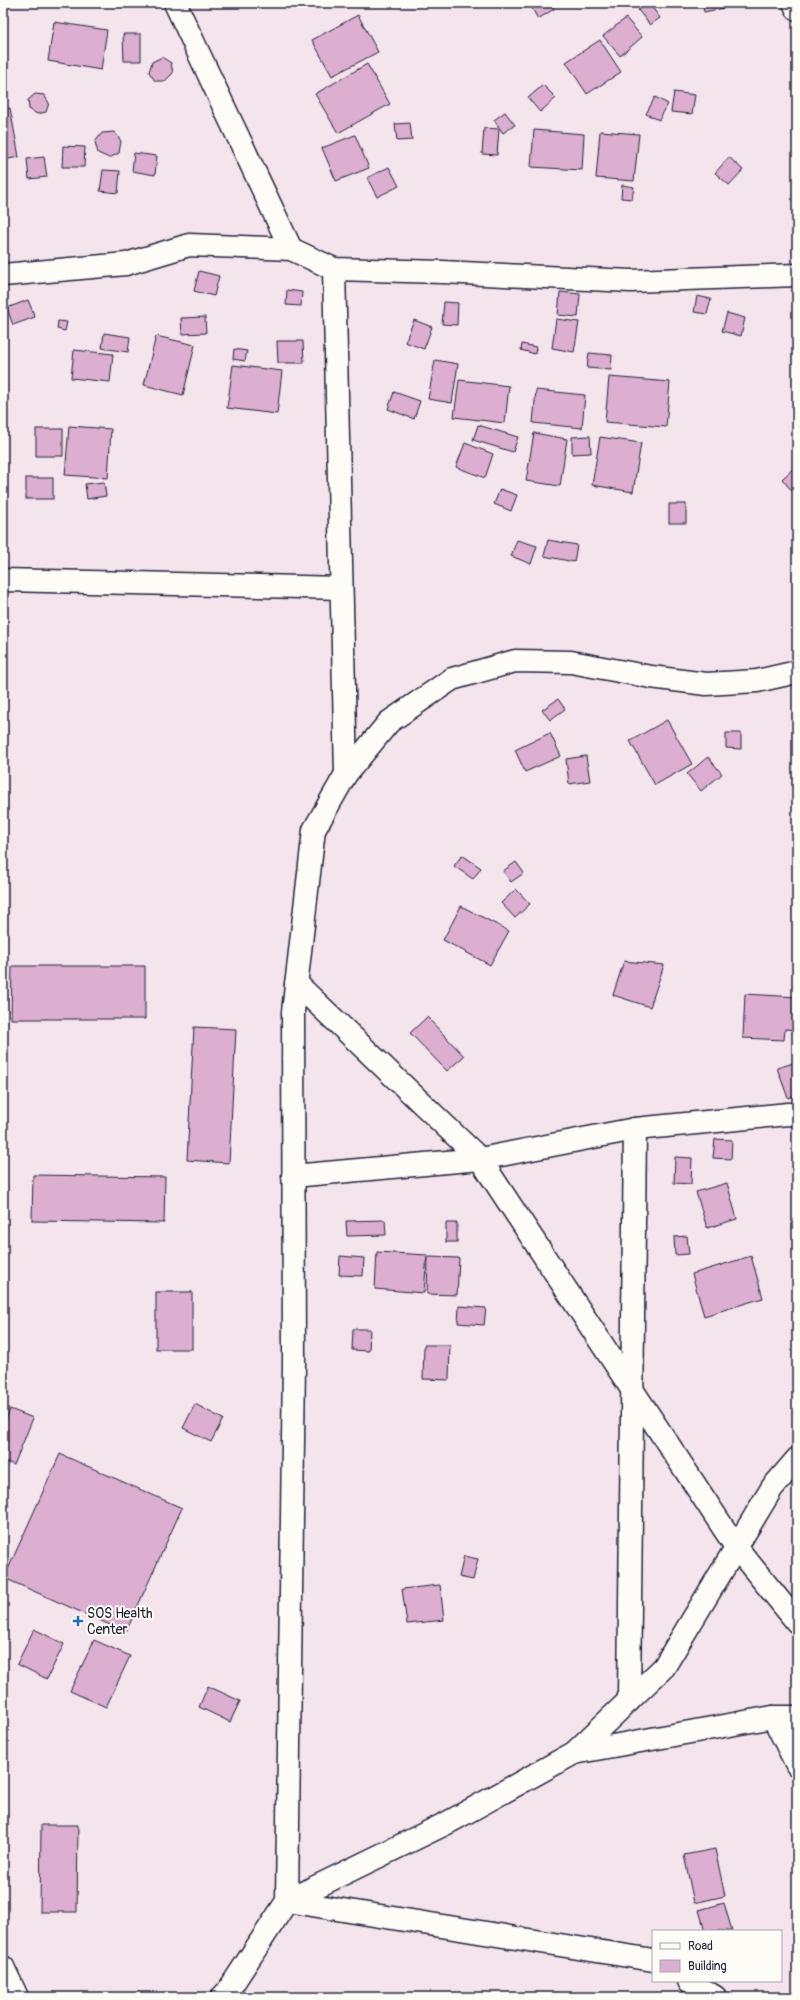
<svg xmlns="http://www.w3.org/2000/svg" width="800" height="2000" font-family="Pangolin,sans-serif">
<rect width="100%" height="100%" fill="#f3e5eb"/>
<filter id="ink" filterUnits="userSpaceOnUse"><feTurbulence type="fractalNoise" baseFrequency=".025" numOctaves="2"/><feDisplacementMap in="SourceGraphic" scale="8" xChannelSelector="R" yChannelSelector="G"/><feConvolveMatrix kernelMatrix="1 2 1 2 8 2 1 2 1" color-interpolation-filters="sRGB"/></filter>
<g filter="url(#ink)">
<g fill="#dcaed0" stroke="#22223b">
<path d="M529,3H550L554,9L538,19Z"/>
<path d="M647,3H649L660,18L650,25L638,10Z"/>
<path d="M702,3H745V4L704,12Z"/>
<path d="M358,15L378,52L332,76L312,40Z"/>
<path d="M626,18L642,37L620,56L603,36Z"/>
<path d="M54,22L107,30L101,70L48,61Z"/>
<path d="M123,34H141V61H124Z"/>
<path d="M600,40L621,72L587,94L566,62Z"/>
<path d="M162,57L171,63L173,73L165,81H155L149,72L152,62Z"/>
<path d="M367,64L390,104L338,133L315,94Z"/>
<path d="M543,85L556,98L540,112L528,98Z"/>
<path d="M674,92L695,95L692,114L671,112Z"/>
<path d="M35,94L44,95L49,103L46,112L37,114L29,109L28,100Z"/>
<path d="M655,97L668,104L659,120L646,114Z"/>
<path d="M10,108L19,157L3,160V109Z"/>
<path d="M505,112L515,125L503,133L494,120Z"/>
<path d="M410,123L412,140L397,141L395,124Z"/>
<path d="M484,128L499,129L497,155L482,154Z"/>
<path d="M534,130L584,134L582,170L531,167Z"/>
<path d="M600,131L639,134L634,181L596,178Z"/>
<path d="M114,132L121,141L119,153L109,158L98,153L95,142L102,133Z"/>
<path d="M355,135L369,168L336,181L322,148Z"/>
<path d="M63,146L85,147L84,167H62Z"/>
<path d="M134,153L157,156L155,175L132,171Z"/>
<path d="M44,157L47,177L29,179L27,159Z"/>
<path d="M729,157L743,170L729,185L715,173Z"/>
<path d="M389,167L399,186L377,197L367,178Z"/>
<path d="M103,170L120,171L118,193L100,191Z"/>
<path d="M622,185L634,187L632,199L621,198Z"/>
<path d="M199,271L219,276L214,296L194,291Z"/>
<path d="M287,290L302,292L301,306L286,305Z"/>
<path d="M560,292L580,294L578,317L558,315Z"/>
<path d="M697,296L711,299L707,314L694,312Z"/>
<path d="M28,300L35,317L13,325L7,308Z"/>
<path d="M444,302L458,303L457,325L442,324Z"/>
<path d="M727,313L745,318L741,336L722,331Z"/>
<path d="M205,317L206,333L182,334L181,318Z"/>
<path d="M556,319L579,322L574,352L552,348Z"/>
<path d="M414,320L432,327L424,349L405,342Z"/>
<path d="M58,321L67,322L65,331L57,329Z"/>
<path d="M104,333L130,337L128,352L102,348Z"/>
<path d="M156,336L195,345L183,395L144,385Z"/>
<path d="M277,341H303L304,363H278Z"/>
<path d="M522,344L536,347L535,354L521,350Z"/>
<path d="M234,349L247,351L245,361L233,359Z"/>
<path d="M74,350L113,354L110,382L71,378Z"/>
<path d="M589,353L612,355L611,370L587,368Z"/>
<path d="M435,360L458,364L452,403L428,399Z"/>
<path d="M233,365L282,371L277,414L227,408Z"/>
<path d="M609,377L670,382L666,427L605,422Z"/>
<path d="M459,380L509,386L505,423L454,417Z"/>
<path d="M536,390L585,395L582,428L533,423Z"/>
<path d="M394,392L420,401L414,419L388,409Z"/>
<path d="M478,425L518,437L513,452L473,440Z"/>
<path d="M69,426L111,429L108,478L65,475Z"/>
<rect x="36" y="429" width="27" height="27"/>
<path d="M534,433L567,439L560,486L526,481Z"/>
<path d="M590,436L591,453L572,454V437Z"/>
<path d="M600,437L641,443L633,492L592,485Z"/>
<path d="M465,443L493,454L485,478L456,467Z"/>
<path d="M795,467L797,468V487L792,491L782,479Z"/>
<rect x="26" y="478" width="27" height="21"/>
<path d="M104,482L106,496L87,499L85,484Z"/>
<path d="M500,489L517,495L511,511L494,504Z"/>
<rect x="669" y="504" width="17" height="19"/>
<path d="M517,540L537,546L531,564L511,556Z"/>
<path d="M548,540L577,545L574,562L544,556Z"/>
<path d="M558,699L565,709L550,720L542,710Z"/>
<path d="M667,720L692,764L655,785L630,741Z"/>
<path d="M550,733L561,756L525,772L515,750Z"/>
<path d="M726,733H741V749L726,748Z"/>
<path d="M586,756L590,781L569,784L566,759Z"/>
<path d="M708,757L722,774L701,791L687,774Z"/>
<path d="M462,855L481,868L473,879L454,866Z"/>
<path d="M516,862L524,873L511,882L503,871Z"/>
<path d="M516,889L530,904L515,918L501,903Z"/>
<path d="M461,906L509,931L490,965L443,940Z"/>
<path d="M624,961L664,965L650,1007L613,995Z"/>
<path d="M12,966H145V1019H11Z"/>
<path d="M745,994L797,997V1030L785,1029L784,1040L743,1038Z"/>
<path d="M427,1017L464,1056L447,1071L410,1033Z"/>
<path d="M194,1027L236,1029L229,1163L187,1160Z"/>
<path d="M797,1062V1095L788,1098L777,1068Z"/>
<path d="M715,1139L732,1140L731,1159L713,1158Z"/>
<path d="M675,1157L692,1158L691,1184L674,1183Z"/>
<path d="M33,1175L165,1177L164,1223L32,1221Z"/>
<path d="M727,1183L737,1219L707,1228L696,1192Z"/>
<path d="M385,1220L386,1235L347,1236L346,1221Z"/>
<rect x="446" y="1223" width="11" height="19"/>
<path d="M687,1236L689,1254L675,1255L674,1237Z"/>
<path d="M377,1252L427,1255L424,1293L375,1289Z"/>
<path d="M340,1256L364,1258L363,1276L339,1275Z"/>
<path d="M751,1256L763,1298L704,1316L692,1274Z"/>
<path d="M428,1257L459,1258L457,1295L427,1294Z"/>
<rect x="156" y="1292" width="36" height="57"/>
<path d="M459,1306L486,1308L484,1325L458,1323Z"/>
<path d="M353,1329H370L369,1351L352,1350Z"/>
<path d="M424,1345H450L449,1380L423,1379Z"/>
<path d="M195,1404L223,1419L211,1442L183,1428Z"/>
<path d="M10,1409L33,1418L14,1465L3,1460V1427Z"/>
<path d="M60,1454L182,1508L126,1632L4,1578Z"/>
<path d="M464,1556L478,1559L473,1580L459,1577Z"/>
<path d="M440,1585L444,1620L407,1624L402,1589Z"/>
<path d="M34,1629L64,1644L47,1679L17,1664Z"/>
<path d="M94,1640L130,1656L106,1707L70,1691Z"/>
<path d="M208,1686L240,1701L230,1722L199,1707Z"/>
<path d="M41,1825H78L77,1912H40Z"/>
<path d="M715,1849L725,1896L694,1903L684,1855Z"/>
<path d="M724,1903L732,1931H705L699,1910Z"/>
</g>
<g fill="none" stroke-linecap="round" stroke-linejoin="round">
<defs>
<g id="street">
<path d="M175,3L291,249"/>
<path d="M794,3L797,9"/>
<path d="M334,269L346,774"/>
<path d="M3,275L126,264L189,245L291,249L334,269L442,272L631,281L797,275"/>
<path d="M3,580L341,588"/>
<path d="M296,983L480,1159L635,1129"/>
<path d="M293,1176L480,1159L736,1547L797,1622"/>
<path d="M629,1701L635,1129L788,1114L797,1115"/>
<path d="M773,1717L797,1765"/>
<path d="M574,1753L773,1717H797"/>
<path d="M287,1901L449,1822L574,1753L664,1667L772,1488L797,1459"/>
<path d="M287,1901L653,1960"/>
<path d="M3,1967L17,1997"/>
<path d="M689,1981L715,1997"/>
<path d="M222,1997L228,1991L287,1901L294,1363L293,1012L314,830L346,774L389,722L452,679L515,661L571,662L651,677L706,684L757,681L797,672"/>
</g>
</defs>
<use href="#street" stroke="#22223b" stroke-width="25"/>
<use href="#street" stroke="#fdfcf7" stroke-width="22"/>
</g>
</g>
<path fill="#1f6fb2" stroke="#fdfcf7" stroke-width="1.5" d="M76 1615h4v4h4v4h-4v4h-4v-4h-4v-4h4z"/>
<g text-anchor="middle" stroke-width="4" stroke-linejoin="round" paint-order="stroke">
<g font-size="14" fill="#22223b" stroke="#fdfcf7" text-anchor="start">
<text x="87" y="1618">SOS Health<tspan x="87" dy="16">Center</tspan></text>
</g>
</g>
<rect width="800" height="2000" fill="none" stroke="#fdfcf7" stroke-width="16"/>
<rect x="8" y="8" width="784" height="1984" fill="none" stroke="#22223b" stroke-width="1.5" filter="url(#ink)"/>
<rect x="652" y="1930" width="130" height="52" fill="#fdfcf7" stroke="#a5a5ac"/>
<rect x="660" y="1943" width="20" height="6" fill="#fdfcf7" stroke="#a5a5ac"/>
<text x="688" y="1950" font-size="12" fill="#22223b">Road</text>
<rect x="660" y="1960" width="20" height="12" fill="#dcaed0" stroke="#a5a5ac"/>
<text x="688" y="1970" font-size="12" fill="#22223b">Building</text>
</svg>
